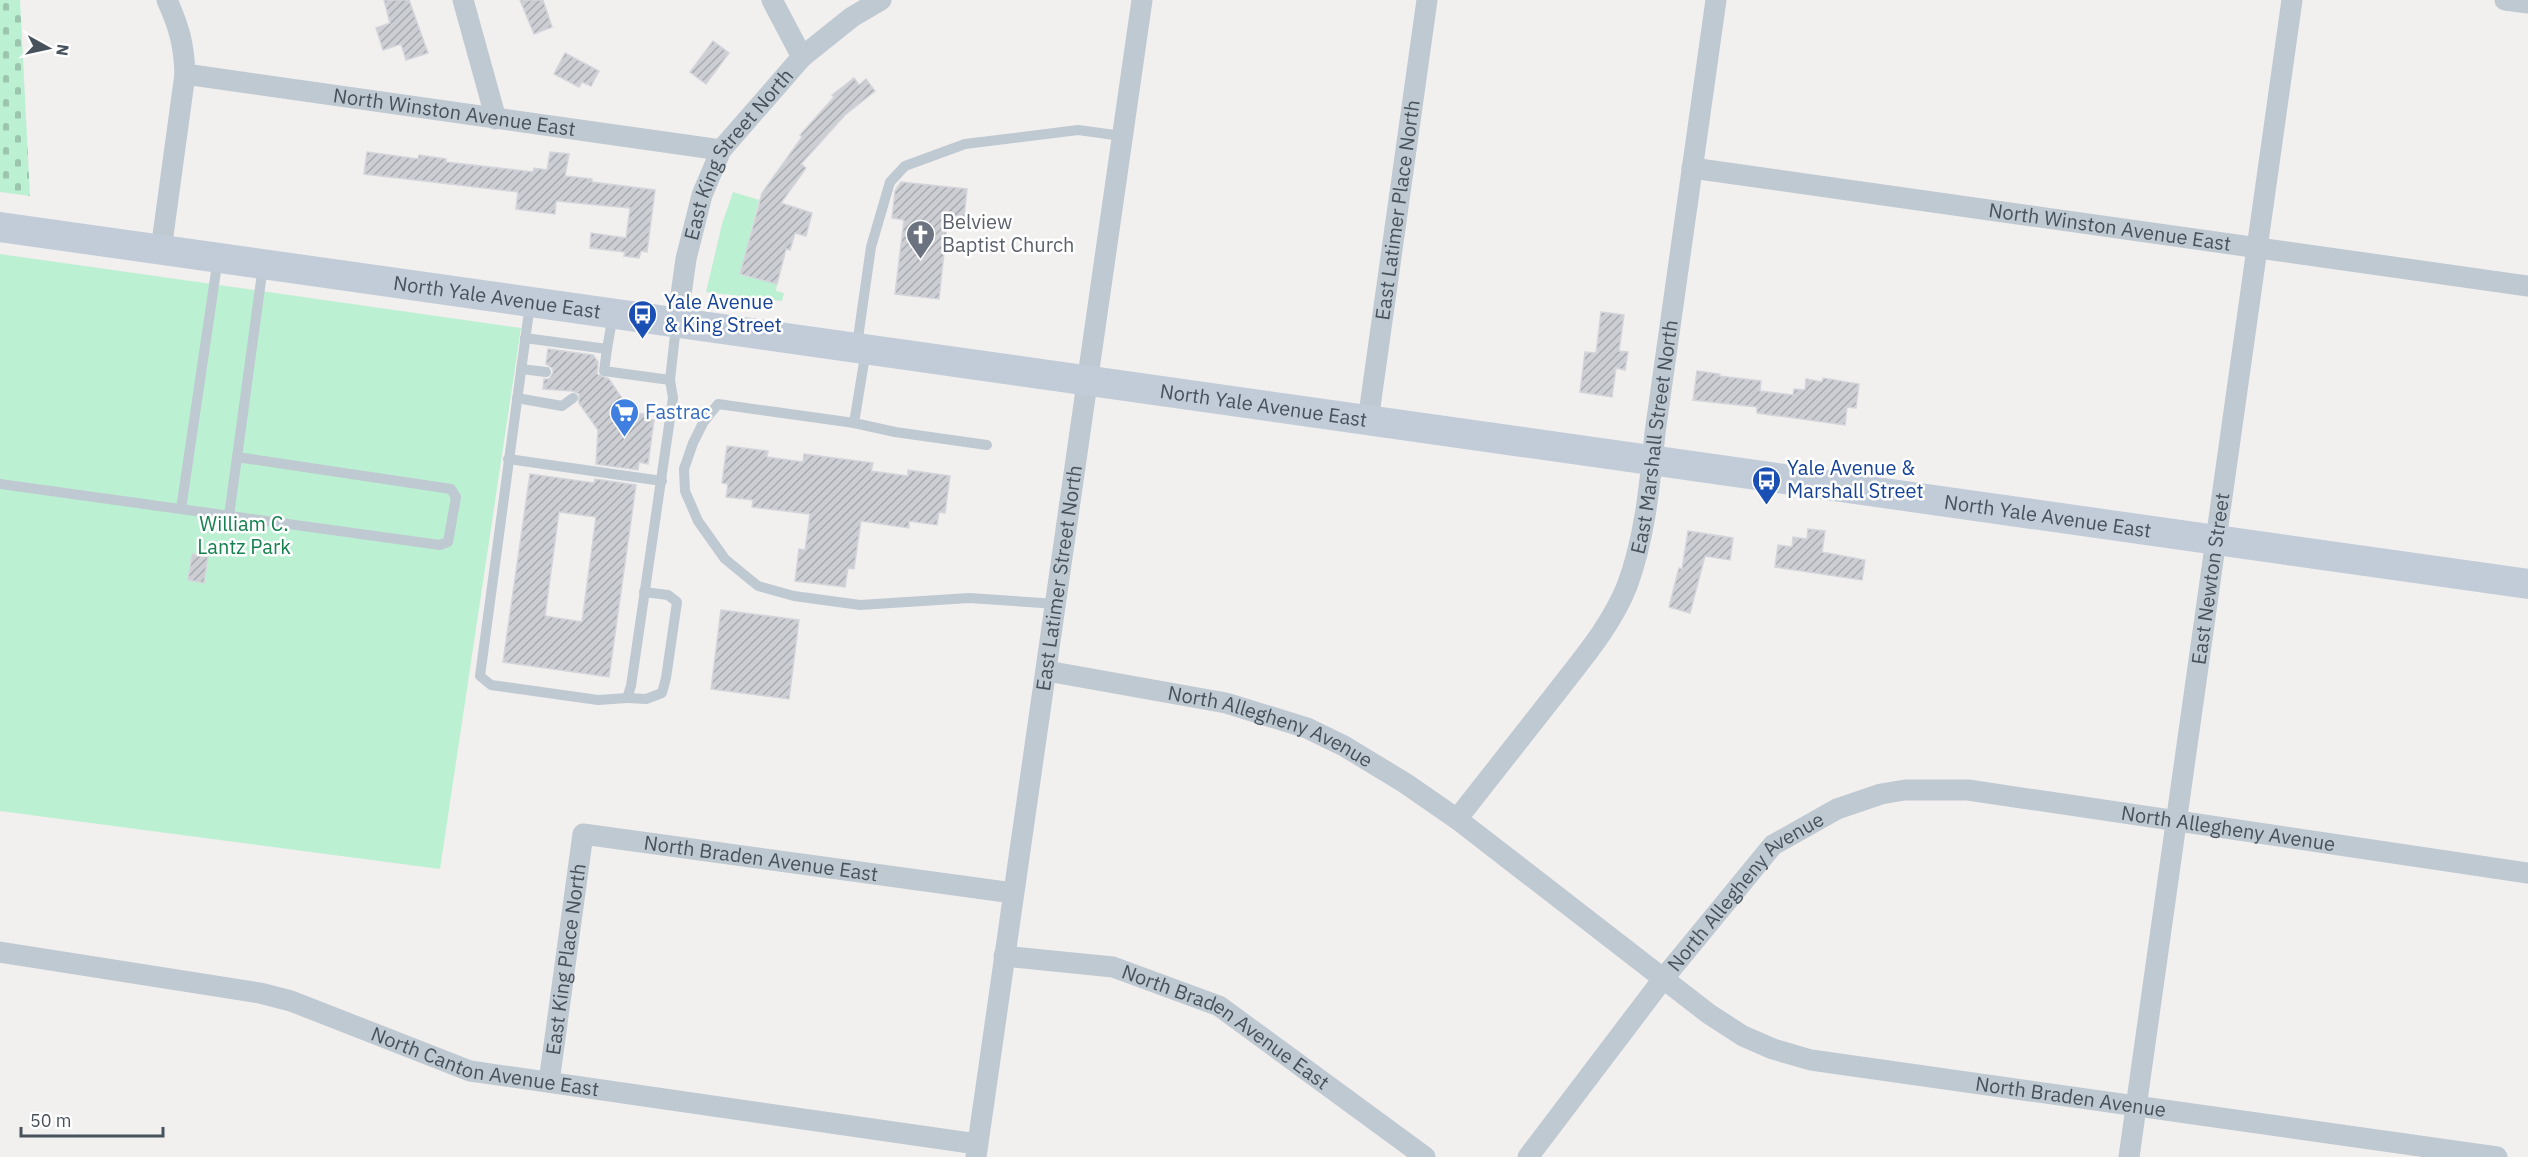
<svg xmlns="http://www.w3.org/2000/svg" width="2528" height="1157" font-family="'IBM Plex Sans',sans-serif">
<defs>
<pattern id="cemetery-stones" width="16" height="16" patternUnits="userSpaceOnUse" patternTransform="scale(1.5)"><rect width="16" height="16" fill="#bcf0d2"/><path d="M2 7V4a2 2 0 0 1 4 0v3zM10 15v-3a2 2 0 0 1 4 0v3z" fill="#9bc5ae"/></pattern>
<pattern id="building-hatch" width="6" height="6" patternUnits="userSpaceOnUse" patternTransform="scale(1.5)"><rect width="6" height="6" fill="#ccced4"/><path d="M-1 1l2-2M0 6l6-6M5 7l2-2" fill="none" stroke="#a7aaaf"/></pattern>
</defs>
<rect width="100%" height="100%" fill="#f2efef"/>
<path fill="url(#cemetery-stones)" d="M0,0H20L30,196L0,192Z"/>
<g fill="#bcf0d2">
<path d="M733,192L759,200L740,274L777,284L776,291L784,293L782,301L706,292L722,224Z"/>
<path d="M0,254L521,328L440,869L0,811Z"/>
</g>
<g fill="url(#building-hatch)" stroke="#d3d5db" stroke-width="1.5" fill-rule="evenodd">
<path d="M384,0H409L428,53L406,60L401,44L383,50L376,28L390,23Z"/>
<path d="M520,0H543L552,27L534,34Z"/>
<path d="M713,41L729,53L706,84L690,72Z"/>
<path d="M565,53L599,71L591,86L582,82L579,87L554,74Z"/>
<path d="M854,78L859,85L866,79L875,91L845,115L801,164L806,168L781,203L812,213L806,236L795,233L790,250L786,249L777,284L740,274L762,193L802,137L800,135L834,97L832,95Z"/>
<path d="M367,152L418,159L419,155L446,159V162L533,172L534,168L547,170L550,152L569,154L565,176L592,179V182L655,190L647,252L641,251L639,258L624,256L625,252L590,248L591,233L626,238L630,208L556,201L555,214L516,209L518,192L364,174Z"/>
<path d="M901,182L967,189L963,227L947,225L939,299L895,294L904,220L892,218L895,191Z"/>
<path d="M1601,312L1624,315L1619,351L1628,352L1625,370L1616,368L1612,397L1580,392L1585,352L1596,353Z"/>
<path d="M548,349L593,355L598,362L597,374L609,379L632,413L645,414V419L654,420L648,464L639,462L638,470L596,464L598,430L579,403V394L573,391L543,389L544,379H549L553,373V369L546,364Z"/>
<path d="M1697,371L1720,374L1719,376L1761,381L1760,391L1793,395L1794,389L1805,390L1806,379L1822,382L1823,378L1859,384L1856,408L1847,407L1845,425L1757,413V407L1693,400Z"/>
<path d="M727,446L768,451L767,457L803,462L804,454L873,463L871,471L908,476V470L950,476L945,513L939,512L937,525L909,521V528L861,521L854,569L848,568L845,587L795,581L799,549L805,550L810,514L752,507L753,500L726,497L728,484L722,483Z"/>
<path d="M530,474L594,483L595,479L636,485L609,677L503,662ZM559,512L596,517L582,622L545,616Z"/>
<path d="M1808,529L1825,531L1822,552L1865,560L1862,580L1775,567L1778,545L1792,547L1793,537L1807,539Z"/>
<path d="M1688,531L1733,538L1730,560L1705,556L1690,613L1669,607L1679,568L1682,569Z"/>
<path d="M192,554L208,556L204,583L188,580Z"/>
<path d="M721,610L799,620L789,699L711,689Z"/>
</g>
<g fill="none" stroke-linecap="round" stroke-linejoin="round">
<g stroke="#bfc9d1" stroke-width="10">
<path d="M530,304L480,676L491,685L598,700L627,698L631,686L673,398L670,380L676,326"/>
<path d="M525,338L607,349L613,315"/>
<path d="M857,345L871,247L890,182L905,166L965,144L1078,130L1122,136"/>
<path d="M607,349L604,371L670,380"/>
<path d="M866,350L854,423L895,432L987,445"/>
<path d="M521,369L546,372"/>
<path d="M517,398L562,406L573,398"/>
<path d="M854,423L718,404L703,423L693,443L684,469L685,491L698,521L725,559L758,586L794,596L860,605L969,598L1057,604"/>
<path d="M508,459L662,481"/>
<path d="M0,484L440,545L448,542L456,497L451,489L237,457"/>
<path d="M181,509L218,258"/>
<path d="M229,516L263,266"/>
<path d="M627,698L646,699L662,693L666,678L677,602L668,595L644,592"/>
</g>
<g stroke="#bfc9d1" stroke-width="21">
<path d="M463,0L496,119"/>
<path d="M2505,0L2528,3"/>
<path d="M802,57L852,17L881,0"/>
<path id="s1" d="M185,74L721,150"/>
<path id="s2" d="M1692,168L2528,286"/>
<path d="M161,250L185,74C184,44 179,27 167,0"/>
<path id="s3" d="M677,323L686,259L702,195L721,150L802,57L772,0"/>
<path id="s4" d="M1368,421L1427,0"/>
<path id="s5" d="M1047,671L1226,703L1307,728L1344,746L1405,783L1457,819L1709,1014L1743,1036L1773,1049L1811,1060L2497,1157"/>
<path id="s6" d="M1457,819C1490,777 1523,735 1556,693C1582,659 1611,626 1627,586C1645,538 1650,483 1655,433L1716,0"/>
<path id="s7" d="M0,952L260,993L291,1001L470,1071L977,1144"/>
<path id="s8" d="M1004,956L1113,967L1219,1006L1425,1157"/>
<path id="s9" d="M549,1082L583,834L1013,893"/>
<path id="s10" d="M976,1157L1142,0"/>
<path id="s11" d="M1528,1157L1663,979L1773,845L1837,809L1881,794L1905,790H1968L2528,873"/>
<path id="s12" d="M2129,1157L2292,0"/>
</g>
<path stroke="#c1ccd8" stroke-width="30" id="s13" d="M0,227L2528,584"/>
</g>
<defs>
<symbol id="church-pin" viewBox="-11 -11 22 30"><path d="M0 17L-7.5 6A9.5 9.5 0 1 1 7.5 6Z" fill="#6b7280" stroke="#fff"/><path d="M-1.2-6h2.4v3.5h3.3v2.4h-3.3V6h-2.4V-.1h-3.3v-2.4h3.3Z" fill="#fff"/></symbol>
<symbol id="bus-pin" viewBox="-11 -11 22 30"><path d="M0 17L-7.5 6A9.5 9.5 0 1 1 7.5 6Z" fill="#1a4fb4" stroke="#fff"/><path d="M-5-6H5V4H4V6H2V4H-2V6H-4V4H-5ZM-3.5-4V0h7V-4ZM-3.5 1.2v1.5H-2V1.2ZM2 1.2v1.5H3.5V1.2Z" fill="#fff"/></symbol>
<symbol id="supermarket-pin" viewBox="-11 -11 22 30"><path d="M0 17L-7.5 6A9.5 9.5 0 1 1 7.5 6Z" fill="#3f7fe0" stroke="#fff"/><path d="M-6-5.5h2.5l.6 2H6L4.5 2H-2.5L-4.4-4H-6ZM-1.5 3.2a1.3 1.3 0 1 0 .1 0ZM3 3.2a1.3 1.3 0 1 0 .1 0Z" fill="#fff"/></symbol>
</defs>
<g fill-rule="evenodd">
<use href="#church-pin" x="904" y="218" width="33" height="45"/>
<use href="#bus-pin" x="626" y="298" width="33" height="45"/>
<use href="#supermarket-pin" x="608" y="396" width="33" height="45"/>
<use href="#bus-pin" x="1750" y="464" width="33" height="45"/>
</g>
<g text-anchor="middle" stroke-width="5" stroke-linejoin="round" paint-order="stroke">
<g font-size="20" fill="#47525d" stroke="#fff">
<text dy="7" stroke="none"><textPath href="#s1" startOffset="272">North Winston Avenue East</textPath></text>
<text dy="7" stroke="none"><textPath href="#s3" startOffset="184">East King Street North</textPath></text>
<text dy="7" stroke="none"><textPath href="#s4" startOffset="213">East Latimer Place North</textPath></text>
<text dy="7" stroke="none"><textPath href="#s2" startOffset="422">North Winston Avenue East</textPath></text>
<text dy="7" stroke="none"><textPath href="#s13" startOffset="502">North Yale Avenue East</textPath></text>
<text dy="7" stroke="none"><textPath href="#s13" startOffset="1276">North Yale Avenue East</textPath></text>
<text dy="7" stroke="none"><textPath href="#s6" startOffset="441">East Marshall Street North</textPath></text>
<text dy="7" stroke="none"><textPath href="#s13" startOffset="2068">North Yale Avenue East</textPath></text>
<text dy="7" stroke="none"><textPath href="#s10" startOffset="585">East Latimer Street North</textPath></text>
<text dy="7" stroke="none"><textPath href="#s12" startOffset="584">East Newton Street</textPath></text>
<text dy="7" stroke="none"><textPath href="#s5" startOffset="231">North Allegheny Avenue</textPath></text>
<text dy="7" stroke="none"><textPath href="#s11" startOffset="867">North Allegheny Avenue</textPath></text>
<text dy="7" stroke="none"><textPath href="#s9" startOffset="430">North Braden Avenue East</textPath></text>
<text dy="7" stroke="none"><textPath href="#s11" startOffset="345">North Allegheny Avenue</textPath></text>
<text dy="7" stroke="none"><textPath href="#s9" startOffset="124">East King Place North</textPath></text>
<text dy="7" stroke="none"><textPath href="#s8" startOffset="238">North Braden Avenue East</textPath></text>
<text dy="7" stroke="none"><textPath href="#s7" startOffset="500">North Canton Avenue East</textPath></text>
<text dy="7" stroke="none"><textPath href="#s5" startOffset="1136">North Braden Avenue</textPath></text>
</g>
<g font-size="20" fill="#5b616d" stroke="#fff" text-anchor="start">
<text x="942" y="229">Belview<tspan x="942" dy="23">Baptist Church</tspan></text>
</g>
<g font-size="20" fill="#164399" stroke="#fff" text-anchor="start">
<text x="664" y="309">Yale Avenue<tspan x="664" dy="23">&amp; King Street</tspan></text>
<text x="1787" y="475">Yale Avenue &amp;<tspan x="1787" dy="23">Marshall Street</tspan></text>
</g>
<g font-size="20" fill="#366cbe" stroke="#fff" text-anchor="start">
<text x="645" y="419">Fastrac</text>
</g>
<g font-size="20" fill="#15814e" stroke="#fff">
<text x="244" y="531">William C.<tspan x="244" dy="23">Lantz Park</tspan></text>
</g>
</g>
<g transform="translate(48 48) rotate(98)" stroke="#ffffff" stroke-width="4.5" paint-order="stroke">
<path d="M0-4.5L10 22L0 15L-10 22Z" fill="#47525d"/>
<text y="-9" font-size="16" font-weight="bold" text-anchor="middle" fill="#47525d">N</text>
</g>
<path d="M21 1127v9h142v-9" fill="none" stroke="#47525d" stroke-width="3"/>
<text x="30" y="1127" font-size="18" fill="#47525d" stroke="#ffffff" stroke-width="4.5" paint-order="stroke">50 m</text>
</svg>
